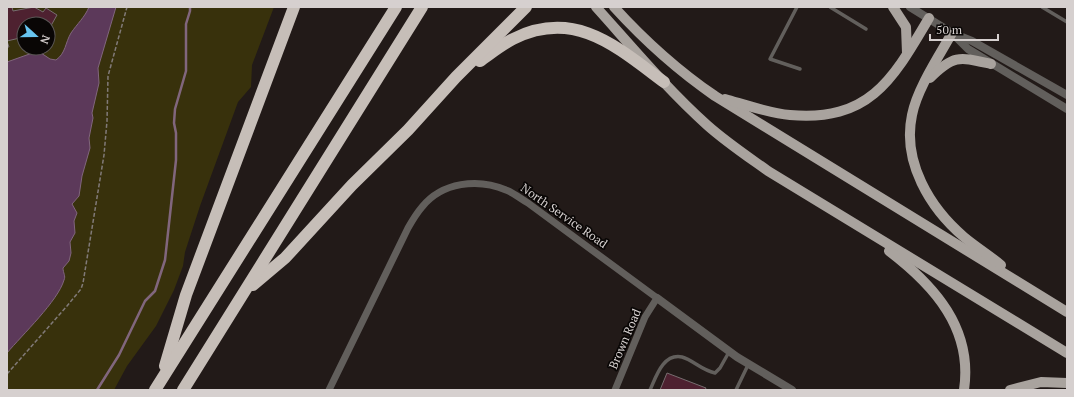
<svg xmlns="http://www.w3.org/2000/svg" width="1074" height="397" font-family="'PT Serif',serif">
<rect width="100%" height="100%" fill="#221a18"/>
<path fill="#38310c" fill-rule="evenodd" d="M7,7H274L252,65L251,87L238,102L200,206L185,252L183,266L174,290L156,326L127,366L114,390H7ZM24,24H48V48H24Z"/>
<path fill="#5c395a" stroke="#81667d" d="M89,7H116L98,68L99,83L92,113L93,118L89,138L90,148L82,176L79,196L72,204L77,213L74,221L75,233L70,242L71,253L69,261L63,268C63,273 66,276 64,280C58,301 22,335 7,353V62L38,51L50,59L56,60C66,53 65,43 71,33C77,24 85,17 89,7Z"/>
<g fill="none" stroke-linecap="round" stroke-linejoin="round">
<path stroke="#81667d" stroke-width="2.5" d="M97,390L119,355L145,301L155,291L165,260L176,160V133L174,123L175,109L186,71V24L190,11V7"/>
</g>
<g fill="#4e2130" stroke="#776d6f">
<path d="M7,7H12L13,11L34,7L43,12L46,8L57,15L48,31V24H24V37L7,41L9,47H7Z"/>
<path d="M667,373L706,388L705,390H660Z"/>
</g>
<g fill="none" stroke-linecap="round" stroke-linejoin="round">
<path stroke="#817a78" stroke-width="1.5" stroke-dasharray="4 2" stroke-linecap="butt" d="M7,374L67,306L81,289L83,283L104,155L107,121L108,76L127,7"/>
<g stroke="#625f5c" stroke-width="3.5">
<path d="M797,7L770,59L800,69"/>
<path d="M830,7L866,29"/>
<path d="M1042,7L1067,22"/>
<path d="M650,390C656,377 663,353 682,357C693,360 701,370 715,373L720,368L729,352"/>
<path d="M736,390L748,365"/>
</g>
<path stroke="#625f5c" stroke-width="7" d="M329,390L408,228C412,221 416,214 422,207C442,182 478,178 506,190C514,193 521,199 528,203L657,298L645,317L615,390"/>
<g stroke="#625f5c" stroke-width="8">
<path d="M910,7L952,33L972,41L1067,95"/>
<path d="M954,35L968,49L1067,109"/>
<path d="M657,298L737,357L792,390"/>
</g>
<g stroke="#a9a39e" stroke-width="10">
<path d="M596,7C632,47 667,89 707,125C726,142 747,156 768,171L1067,353"/>
<path d="M614,7C645,41 677,70 715,96L1067,312"/>
<path d="M893,7L906,27L907,53"/>
<path d="M952,33C939,56 917,89 912,115C902,162 930,208 964,237C976,247 989,255 1001,265"/>
<path d="M930,78C954,54 960,57 991,64"/>
<path d="M725,99C746,105 769,113 790,115C870,122 893,79 929,18"/>
<path d="M889,251C935,286 973,329 964,390"/>
<path d="M1010,390L1041,382L1067,383"/>
</g>
<g stroke="#c6beb8" stroke-width="12">
<path d="M480,61C490,54 501,45 513,39C575,8 617,47 664,82"/>
<path d="M253,285L285,258L352,185L408,130L456,77L526,7"/>
<path d="M165,366L186,295L294,7"/>
<path d="M155,390L396,7"/>
<path d="M183,390L422,7"/>
</g>
</g>
<g text-anchor="middle" stroke-width="3.5" stroke-linejoin="round" paint-order="stroke">
<g font-size="12" fill="#d6d0cf" stroke="#090605">
<text transform="translate(564 216) rotate(35)" y="4">North Service Road</text>
<text transform="translate(625 339) rotate(-67)" y="4">Brown Road</text>
</g>
</g>
<rect width="1074" height="397" fill="none" stroke="#d6d0cf" stroke-width="16"/>
<g transform="translate(36 36) rotate(111)"><circle r="19" fill="#090605" stroke="#5b5756"/>
<path d="M0-3L7 15L0 10L-7 15Z" fill="#67c4ef"/>
<text y="-6" font-size="11" font-weight="bold" text-anchor="middle" fill="#d6d0cf">N</text>
</g>
<path d="M930 34v6h68v-6" fill="none" stroke="#d6d0cf" stroke-width="2"/>
<text x="936" y="34" font-size="12" fill="#d6d0cf" stroke="#090605" stroke-width="3" paint-order="stroke">50 m</text>
</svg>
